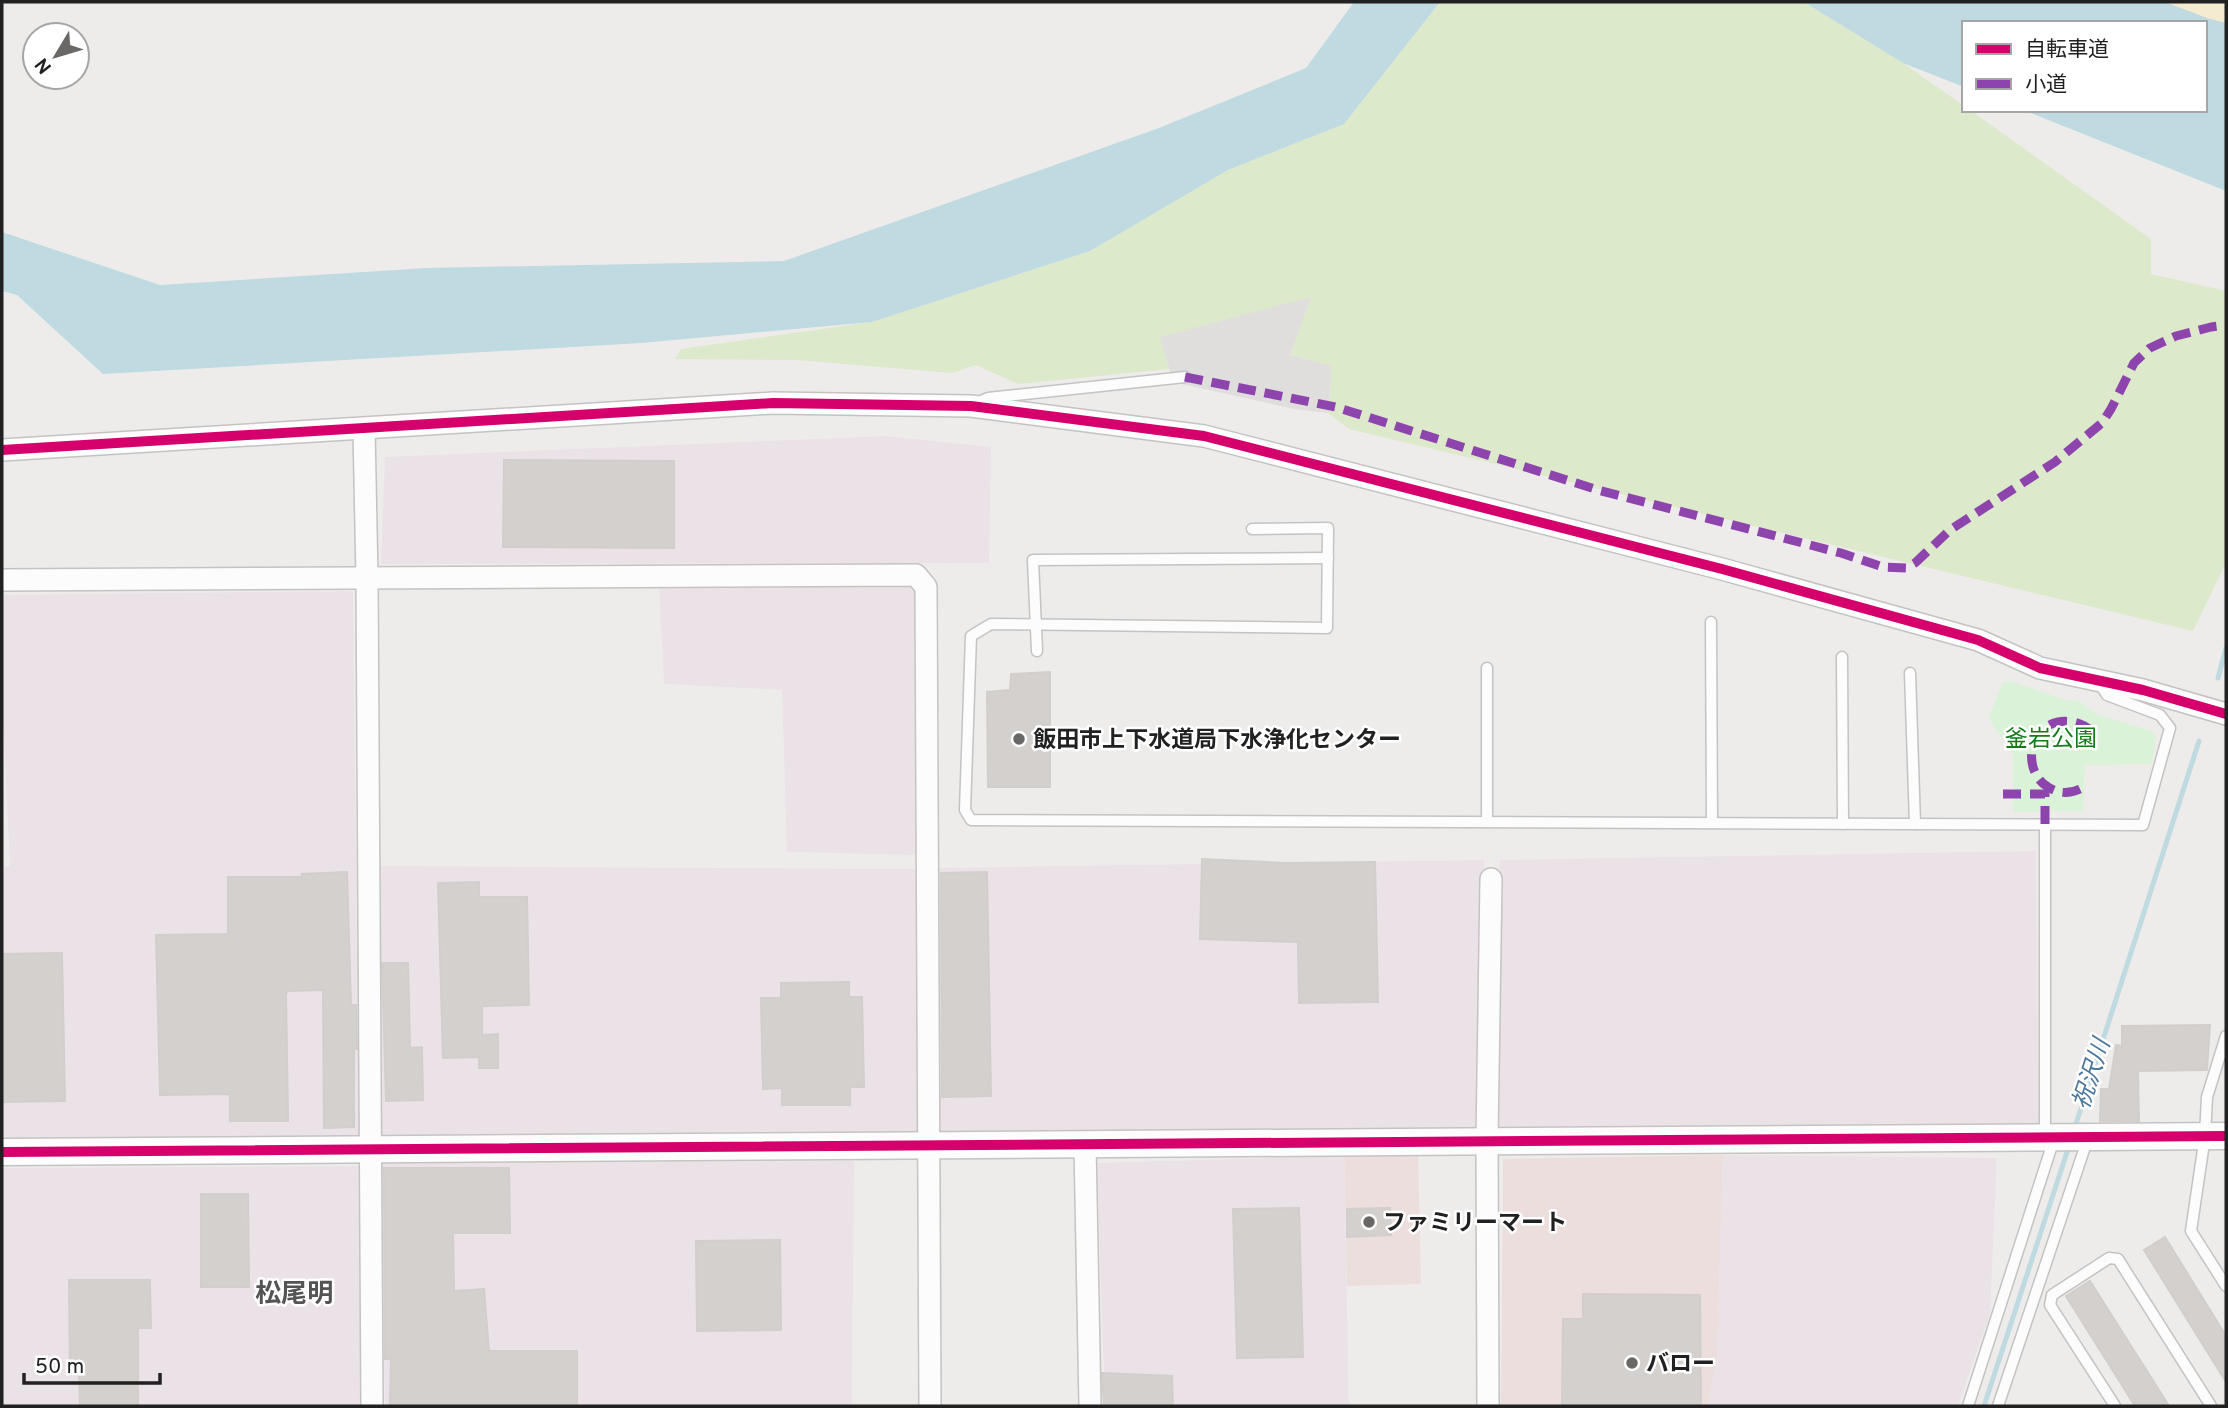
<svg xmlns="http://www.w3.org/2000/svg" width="2228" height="1408" font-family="Overpass,'Noto Sans JP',sans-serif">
<rect width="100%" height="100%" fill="#eeecea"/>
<g fill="#ebdedd">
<path d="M1418,1154L1421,1284L1347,1286L1344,1156Z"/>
<path d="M1723,1155L1717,1357L1708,1406H1501L1503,1159Z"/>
</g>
<g fill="#ebe2e8">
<path d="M885,436L991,447L989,563L381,564L385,457Z"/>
<path d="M916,586L919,855L787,852L782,690L664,684L659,587Z"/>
<path d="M353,591L359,1140L2,1142V867L10,866L2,696V595Z"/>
<path d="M2036,851L2039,1128L1498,1131L1500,860Z"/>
<path d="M1484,860L1480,1133L939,1137L935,868Z"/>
<path d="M381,866L918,869L922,1138L377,1141Z"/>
<path d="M1723,1155L1997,1158L1990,1314L1958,1406H1708L1717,1357Z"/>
<path d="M1344,1156L1349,1406H1105L1097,1163Z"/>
<path d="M854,1161L852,1406H385L381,1163Z"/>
<path d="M361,1166L363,1406H2V1168Z"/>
</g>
<path fill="#dce9cb" d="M1440,2H1804L1903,63L1964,106V110H1970L2151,239V274L2226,291V563L2193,631L1349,429L1328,413L1332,366L1290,355L1310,298L1161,337L1169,369L1018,384L976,365L952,373L798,360L675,359L681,349L872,322L1090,251L1228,170L1344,124Z"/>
<path fill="#f5ebd1" d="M2165,2H2226V23L2207,18Z"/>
<path fill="#daf2d8" d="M2010,681L2065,700L2079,701L2098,715L2152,731L2156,738L2152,764L2085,765L2083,811L2013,812V754C2007,740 1994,732 1989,717L2002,683Z"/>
<path fill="#dfdedd" d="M1311,297L1290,355L1332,366L1328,413L1294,409L1173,382L1160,337Z"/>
<g fill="#bfdae0">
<path d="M1354,2H1440L1344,124L1228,170L1090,251L872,322L641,343L103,374L17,295L2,291V232L160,285L427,268L784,261L1159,128L1306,68Z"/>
<path d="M1804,2H2165L2207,18L2226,23V191L2023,110H2205V23H1964V87L1903,63Z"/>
</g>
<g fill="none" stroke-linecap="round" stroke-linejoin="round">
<g stroke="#bfdae0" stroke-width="5">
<path d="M2218,678L2226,648"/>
<path d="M2074,1130L2199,741"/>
<path d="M1984,1406L2069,1146"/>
</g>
</g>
<g fill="#d3d0ce" stroke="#d1cecb" stroke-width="2">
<path d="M504,460L674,461V548L503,547Z"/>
<path d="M1050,672V787H988L987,692L1010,690L1011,674Z"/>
<path d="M1202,859L1285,863L1375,862L1378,1002L1299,1003L1298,942L1200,939Z"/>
<path d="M347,872L351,1005H356L357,1049H354V1127L324,1128L323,990L289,991L286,993L288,1121H230V1094L160,1095L156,935L228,934V877H302V874Z"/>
<path d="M987,872L991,1096L942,1097L941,873Z"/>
<path d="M479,882V897H527L529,1005L482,1006V1035L498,1034V1068H479V1057L443,1058L438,883Z"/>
<path d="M62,953L65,1101L2,1102V954Z"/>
<path d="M382,963H408L410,1048L422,1047L423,1100L386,1101Z"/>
<path d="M849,982V997H862L864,1087H850V1105H782V1088L763,1089L761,998H781V983Z"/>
<path d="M2210,1025L2207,1070L2138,1071L2139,1121H2100L2101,1089H2109L2116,1045L2122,1046V1026Z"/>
<path d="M384,1168H509L510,1233H453L454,1291L484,1289L489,1351H577V1406H390L391,1359H385Z"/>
<path d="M201,1194H248L249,1287H201Z"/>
<path d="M1299,1208L1303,1357L1237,1358L1233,1209Z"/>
<path d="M1390,1208L1391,1235L1347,1237V1209Z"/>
<path d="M2165,1237L2226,1336V1382L2144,1250Z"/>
<path d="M780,1240L781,1330L697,1331L696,1241Z"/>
<path d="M69,1280H150L151,1328H138V1406H80L79,1375H70Z"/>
<path d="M2090,1281L2169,1406H2135L2066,1296Z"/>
<path d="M1583,1294L1700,1295L1701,1406H1562L1563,1319H1583Z"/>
<path d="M1102,1373L1172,1376L1173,1406H1104Z"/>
</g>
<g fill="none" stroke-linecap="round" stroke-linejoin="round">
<defs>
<g id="service">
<path d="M977,403L988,398L1185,377"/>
<path d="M1252,529L1328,528L1327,628L991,624L971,636L965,810L971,820L2143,825L2170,728L2160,715L2107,695L2098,681"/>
<path d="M1711,622L1712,823"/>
<path d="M1037,651L1033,560L1328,558"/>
<path d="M1842,657L1843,824"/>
<path d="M1910,673L1915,824"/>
<path d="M1487,822V668"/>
<path d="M2045,825V1136"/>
<path d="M2226,1036L2207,1097L2205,1136L2191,1231L2226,1286"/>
<path d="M1968,1406L2054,1139"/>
<path d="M1998,1406L2088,1138"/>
<path d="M2115,1406L2050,1305L2052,1295L2109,1258L2118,1259L2211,1406"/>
</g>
<g id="minor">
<path d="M364,429L367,578L372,1406"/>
<path d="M2,450L773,403L971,406L1204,436L1722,569L1978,640L2040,668L2143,690L2226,714"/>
<path d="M2,580L916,575L926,587L930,1406"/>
<path d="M1085,1145L1090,1406"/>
<path d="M1488,1406L1487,1140L1491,879"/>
</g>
<path id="tertiary" d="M2,1152L2226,1136"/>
</defs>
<use href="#service" stroke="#c4c3c2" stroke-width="13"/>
<use href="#minor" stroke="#c4c3c2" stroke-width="24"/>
<use href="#tertiary" stroke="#c4c3c2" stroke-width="29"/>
<use href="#service" stroke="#fcfcfc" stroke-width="10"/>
<use href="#minor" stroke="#fcfcfc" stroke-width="21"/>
<use href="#tertiary" stroke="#fcfcfc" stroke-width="26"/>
<g stroke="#8e44ad" stroke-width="9" stroke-dasharray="18 9" stroke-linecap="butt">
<path d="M1185,377L1336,407L1598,490L1841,553L1883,567L1906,568L1915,563L1950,530L2055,462L2102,423L2111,409L2134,363L2150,348L2176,336L2211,327L2226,325"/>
<path d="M2080,789C2069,794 2059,794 2048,787C2032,778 2027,755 2036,738C2048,715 2084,717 2096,737"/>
<path d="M2003,794H2045V825"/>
</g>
<defs>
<g id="cycleway">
<path d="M2,450L773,403L971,406L1204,436L1722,569L1978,640L2040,668L2143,690L2226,714"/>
<path d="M2,1152L2226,1136"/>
</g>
</defs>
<use href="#cycleway" stroke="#fff" stroke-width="15"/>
<use href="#cycleway" stroke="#d6006c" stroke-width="10"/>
</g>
<g fill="#696867" stroke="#fff" stroke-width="2.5">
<circle cx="1019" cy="739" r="7"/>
<circle cx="1369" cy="1222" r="7"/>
<circle cx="1632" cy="1363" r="7"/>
</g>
<g text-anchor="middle" stroke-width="5" stroke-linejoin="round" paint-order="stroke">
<g font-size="23" fill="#137b17" stroke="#fff">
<text x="2051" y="746">釜岩公園</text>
</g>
<g font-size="23" font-weight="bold" fill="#212121" stroke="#fff" text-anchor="start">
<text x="1033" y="747">飯田市上下水道局下水浄化センター</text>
<text x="1383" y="1230">ファミリーマート</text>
<text x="1646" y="1371">バロー</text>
</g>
<g font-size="24" font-style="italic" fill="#4c779c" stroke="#fff">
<text transform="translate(2091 1074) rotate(-72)" y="8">祝沢川</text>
</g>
<g font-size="26" font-weight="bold" fill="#545454" stroke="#fff">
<text x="294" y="1302">松尾明</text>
</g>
</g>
<rect width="2228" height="1408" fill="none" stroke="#212121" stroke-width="7"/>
<rect x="1962" y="21" width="245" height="91" fill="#ffffff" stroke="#a6a6a6" stroke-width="2"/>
<rect x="1976" y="44" width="35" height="10" fill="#d6006c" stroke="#a6a6a6" stroke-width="2"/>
<text x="2025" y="56" font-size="21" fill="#212121">自転車道</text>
<rect x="1976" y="79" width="35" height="10" fill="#8e44ad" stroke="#a6a6a6" stroke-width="2"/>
<text x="2025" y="91" font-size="21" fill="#212121">小道</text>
<g transform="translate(56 56) rotate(232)"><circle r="33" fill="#ffffff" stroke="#a6a6a6" stroke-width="2"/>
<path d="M0-5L12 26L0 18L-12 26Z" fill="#696867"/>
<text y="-10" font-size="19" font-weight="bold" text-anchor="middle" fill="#212121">N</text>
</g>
<path d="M24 1373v10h136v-10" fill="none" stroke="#212121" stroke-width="3.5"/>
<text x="35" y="1373" font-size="21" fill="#212121" stroke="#ffffff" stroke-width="5" paint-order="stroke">50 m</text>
</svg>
